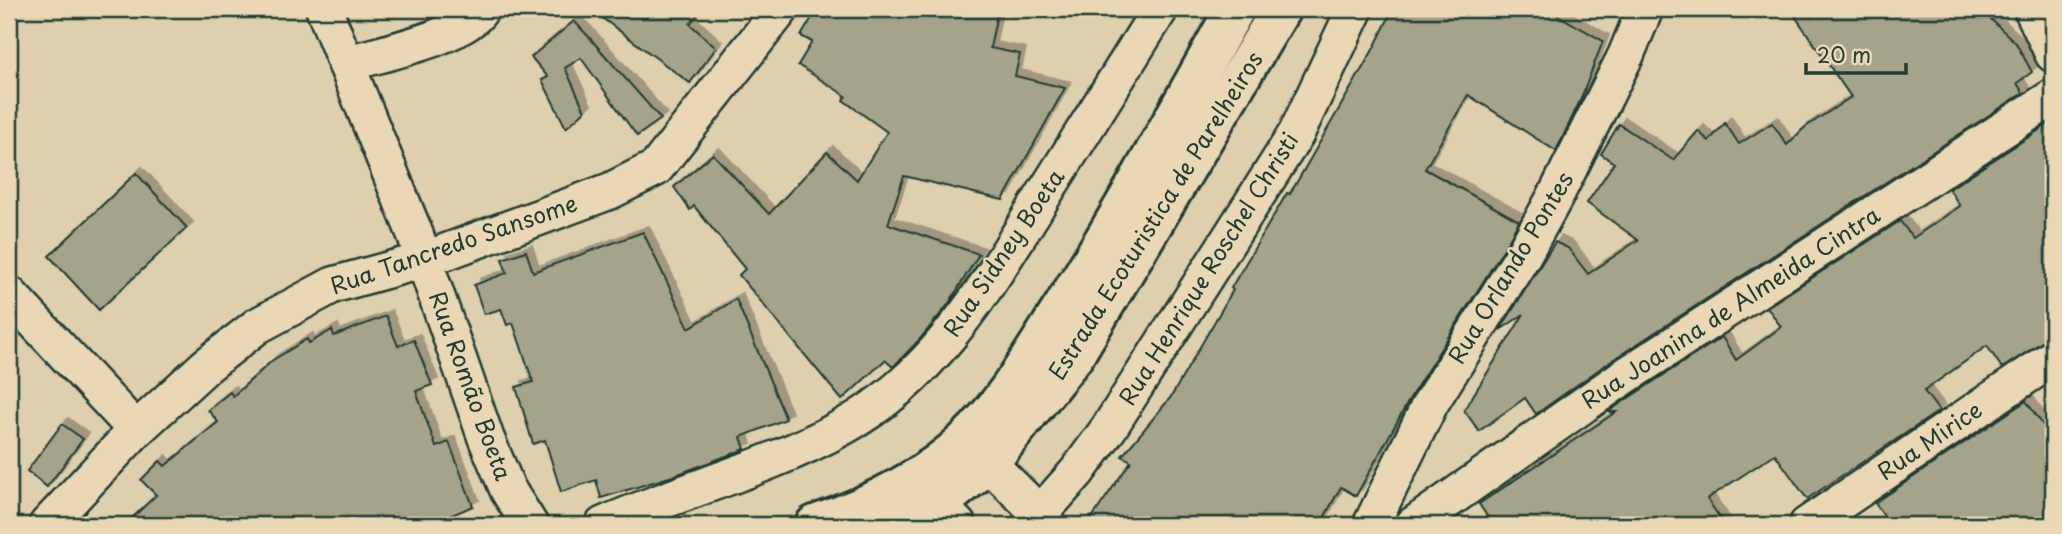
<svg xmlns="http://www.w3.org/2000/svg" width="2062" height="534" font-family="'Playpen Sans',sans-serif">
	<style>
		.building { fill: #a5a48a; stroke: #1f3d34; stroke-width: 2; filter: url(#shadow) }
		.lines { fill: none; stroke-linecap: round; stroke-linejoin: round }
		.minor-casing { stroke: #1f3d34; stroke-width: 40 }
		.primary-casing { stroke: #1f3d34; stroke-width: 44 }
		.minor { stroke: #ead8b5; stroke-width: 35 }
		.primary { stroke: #ead8b5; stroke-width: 38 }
		.labels { text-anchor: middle; stroke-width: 5; stroke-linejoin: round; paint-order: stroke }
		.street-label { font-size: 23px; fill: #1f3d34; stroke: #ead8b5 }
	</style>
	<defs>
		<filter id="shadow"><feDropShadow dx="6" dy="-6" stdDeviation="0" flood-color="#0004"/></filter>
	</defs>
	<rect width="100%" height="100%" fill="#decfad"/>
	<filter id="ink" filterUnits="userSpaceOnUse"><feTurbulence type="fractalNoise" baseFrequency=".0143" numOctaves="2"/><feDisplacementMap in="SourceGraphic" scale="14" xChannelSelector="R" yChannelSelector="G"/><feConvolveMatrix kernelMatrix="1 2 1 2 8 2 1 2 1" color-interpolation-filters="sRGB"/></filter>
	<g filter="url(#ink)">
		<!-- building -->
		<g class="building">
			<polygon points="590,9 702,9 690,24 716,48 690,83"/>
			<polygon points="817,9 998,9 990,48 1020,54 1015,76 1065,88 1003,200 904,176 888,224 979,254 948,305 920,339 893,367 885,360 842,400 739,275 745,269 694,206 690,210 674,187 713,154 769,214 827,152 857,180 887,132 843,100 846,96 798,65 812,42 801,36"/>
			<polygon points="1393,9 1547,9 1603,41 1580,101 1556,151 1468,95 1425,169 1519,221 1505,247 1413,393 1356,496 1341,487 1320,525 1087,525 1131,461 1122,456 1171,397 1233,290 1231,288 1287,193 1290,194 1374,48"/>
			<polygon points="1790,9 1980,9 2016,43 2032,72 2017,83 2023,93 1608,363 1536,414 1525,398 1479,431 1464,410 1524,314 1500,330 1555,242 1568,248 1588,274 1638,240 1587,203 1614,163 1601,154 1619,124 1673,160 1698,131 1709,141 1725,123 1739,144 1772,123 1787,145 1804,128 1851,97"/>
			<polygon points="574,21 588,36 661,119 637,136 581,58 565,68 585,111 566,128 542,80 548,77 531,57"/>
			<polygon points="2053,121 2053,335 2002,368 1987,346 1924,391 1939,411 1807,499 1775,454 1707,499 1725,525 1493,525 1479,504 1616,412 1608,412 1630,397 1722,337 1736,360 1781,327 1767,307 1900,221 1913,238 1960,206 1949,189"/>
			<polygon points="136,173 187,228 99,310 49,256"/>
			<polygon points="643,232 689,328 736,299 786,419 741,437 745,449 673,476 601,498 596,480 561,492 545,440 533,444 516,387 533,382 513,323 507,325 501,309 484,314 474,285 507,273 502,259 526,251 533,272"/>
			<polygon points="386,316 398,346 414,340 432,385 416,391 436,447 449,442 473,506 429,525 125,525 156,495 141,480 160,461 165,466 218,422 208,410 230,392 233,396 273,360 307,339 309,343 332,330 334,336"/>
			<polygon points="2026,401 2053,439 2053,525 1890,525 1875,503"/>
			<polygon points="62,424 83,439 47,487 27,471"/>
		</g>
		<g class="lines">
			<!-- minor casing -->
			<g class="minor-casing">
				<g id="minor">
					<polyline points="324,9 415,234 486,438 508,490 530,525"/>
					<polyline points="2032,9 2053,54"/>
					<path d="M346,64c32,-10 119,-27 135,-55"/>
					<polyline points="9,294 136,430"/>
					<polyline points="969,444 1041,515"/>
					<polyline points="919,484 958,525"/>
					<polyline points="47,525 136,430 206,366 257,326 333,285 424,260 610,191 656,168 781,9"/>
					<path d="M603,525c79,-35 164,-56 240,-98 95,-51 150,-151 205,-239 37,-59 75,-119 112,-179"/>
					<polyline points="1030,525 1077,472 1109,428 1296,134 1355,9"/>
					<polyline points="1371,525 1430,404 1522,257 1555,197 1626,55 1645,9"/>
					<polyline points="1413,525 1619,380 2053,97"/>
					<polyline points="1807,525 2053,358"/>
				</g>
			</g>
			<!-- primary casing -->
			<g class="primary-casing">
				<g id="primary">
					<path d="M815,525c54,-19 110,-46 151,-85 39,-37 68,-88 97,-133 61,-97 116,-198 172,-298"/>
					<polyline points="898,525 938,504 988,464 1074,356 1281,9"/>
				</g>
			</g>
			<!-- minor -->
			<use href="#minor" class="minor"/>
			<!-- primary -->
			<use href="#primary" class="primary"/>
		</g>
	</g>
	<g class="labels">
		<!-- street labels -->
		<g class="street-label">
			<text transform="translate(1156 216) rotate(-58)" y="8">Estrada Ecoturistica de Parelheiros</text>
			<text transform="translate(454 245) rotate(-19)" y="8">Rua Tancredo Sansome</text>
			<text transform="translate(1004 253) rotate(-56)" y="8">Rua Sidney Boeta</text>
			<text transform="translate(1511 268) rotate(-59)" y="8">Rua Orlando Pontes</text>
			<text transform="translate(1209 269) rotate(-58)" y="8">Rua Henrique Roschel Christi</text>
			<text transform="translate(1731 308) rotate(-33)" y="8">Rua Joanina de Almeida Cintra</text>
			<text transform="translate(470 386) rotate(70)" y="8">Rua Romão Boeta</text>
			<text transform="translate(1930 441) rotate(-34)" y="8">Rua Mirice</text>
		</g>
	</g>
	<!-- margin -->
	<rect width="2062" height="534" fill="none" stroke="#ead8b5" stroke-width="35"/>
	<rect x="18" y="18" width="2027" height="499" fill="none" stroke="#1f3d34" stroke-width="2.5" filter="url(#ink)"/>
	<!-- scale -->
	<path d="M1806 63v10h100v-10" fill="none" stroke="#1f3d34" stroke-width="3.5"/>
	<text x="1817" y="63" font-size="21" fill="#1f3d34" stroke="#ead8b5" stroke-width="5" paint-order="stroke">20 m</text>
</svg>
